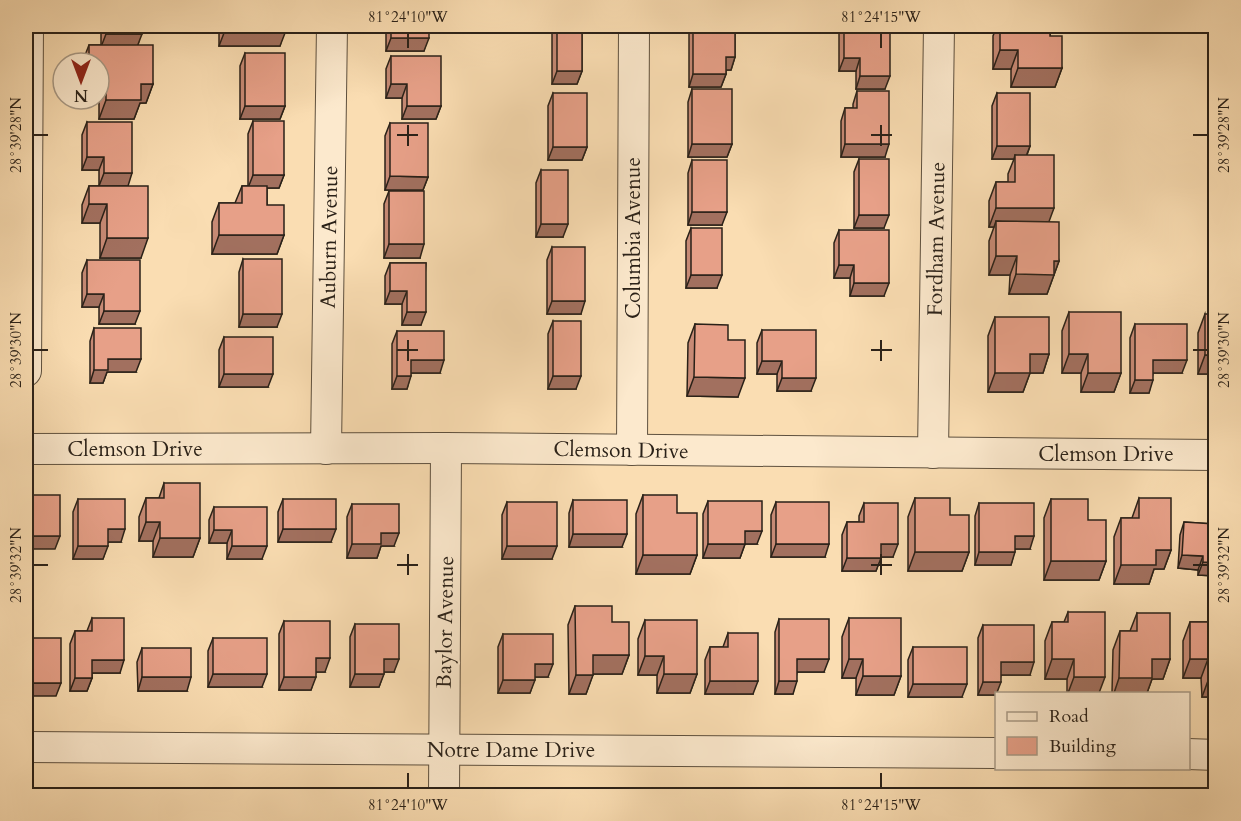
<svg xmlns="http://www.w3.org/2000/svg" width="1241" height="821" font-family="Cardo,serif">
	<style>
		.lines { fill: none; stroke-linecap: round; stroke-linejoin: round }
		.minor-casing { stroke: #5e503e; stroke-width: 32 }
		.minor { stroke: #fce9cd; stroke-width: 30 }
		.wall { fill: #c78a75; stroke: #2a2118; stroke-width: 1.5 }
		.shaded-wall { fill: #a2705f; stroke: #2a2118; stroke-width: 1.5 }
		.building { fill: #e7a088; stroke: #2a2118; stroke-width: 1.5 }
		.ticks { fill: none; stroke: #2a2118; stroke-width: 2 }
		.labels { text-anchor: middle; stroke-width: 4.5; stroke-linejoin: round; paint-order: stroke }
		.street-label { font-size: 21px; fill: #2a2118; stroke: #fce9cd }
		.neatline { fill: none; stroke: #2a2118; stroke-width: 2 }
		.ticks-label { font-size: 15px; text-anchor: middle; fill: #2a2118 }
	</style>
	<rect width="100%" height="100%" fill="#faddb2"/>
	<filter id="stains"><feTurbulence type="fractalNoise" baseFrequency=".00333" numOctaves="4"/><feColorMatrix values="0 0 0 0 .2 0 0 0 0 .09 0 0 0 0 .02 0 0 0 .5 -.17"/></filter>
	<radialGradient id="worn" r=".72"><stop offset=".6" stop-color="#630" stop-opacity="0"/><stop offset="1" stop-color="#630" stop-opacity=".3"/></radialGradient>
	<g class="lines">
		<!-- minor casing -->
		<g class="minor-casing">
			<g id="minor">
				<polyline points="26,371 28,26"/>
				<polyline points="26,449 446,448 1216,455"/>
				<polyline points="326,449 332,26"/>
				<polyline points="632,450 634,26"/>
				<polyline points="933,453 939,26"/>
				<polyline points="26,747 996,753"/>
				<polyline points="1188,754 1216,755"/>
				<polyline points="444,796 446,448"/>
			</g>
		</g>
		<!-- minor -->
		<use href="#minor" class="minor"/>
	</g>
	<!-- wall -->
	<g class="wall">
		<polygon points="84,26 142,26 138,45 153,84 146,103 140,103 134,119 99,119 99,101 82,101 82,99 99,99 99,63 82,63 89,45 101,45 101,29 84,29"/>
		<polygon points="219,26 285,26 280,46 219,46"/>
		<polygon points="386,26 429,26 424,51 386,51"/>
		<polygon points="556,26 582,26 582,71 577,84 552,84 552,34"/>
		<polygon points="692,26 735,26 735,57 731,70 726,70 726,74 721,87 689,87 689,34"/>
		<polygon points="843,26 890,26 885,89 856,89 856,71 839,71 839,34"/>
		<polygon points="997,26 1050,26 1050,36 1062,68 1055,87 1011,87 1011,69 993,69 993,36"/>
		<polygon points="245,53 285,106 280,119 240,119 240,66"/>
		<polygon points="391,56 441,106 436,119 402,119 402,98 386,98 386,69"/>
		<polygon points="692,89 732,144 727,157 688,157 688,102"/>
		<polygon points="857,91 885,157 841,157 841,121 845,108 853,108 853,104"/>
		<polygon points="553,93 587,147 582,160 548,160 548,106"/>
		<polygon points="997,93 1030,146 1027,155 1049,222 1059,261 1047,294 1009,294 1010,275 989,275 989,241 994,227 989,227 989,201 996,182 1008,182 1008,174 1014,159 992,159 992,106"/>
		<polygon points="253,121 284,175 279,188 267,188 267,205 284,235 277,254 212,254 212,222 219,203 235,203 242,186 248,186 248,134"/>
		<polygon points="87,122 128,186 141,258 100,258 100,223 82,223 82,205 89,186 99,186 99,170 82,170 82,135"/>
		<polygon points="390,123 428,177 423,190 385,190 385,136"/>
		<polygon points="859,159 884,228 854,228 854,172"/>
		<polygon points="692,160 722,225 688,225 688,173"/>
		<polygon points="541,170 563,237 536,237 536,183"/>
		<polygon points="389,191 420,258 384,258 384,204"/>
		<polygon points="691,228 717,288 686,288 686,241"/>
		<polygon points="839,230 884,296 850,296 850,278 834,278 834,243"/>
		<polygon points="552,247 581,314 547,314 547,260"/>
		<polygon points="243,259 277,327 239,327 239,272"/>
		<polygon points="87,260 135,324 99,324 99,307 82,307 82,273"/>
		<polygon points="390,263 426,263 421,325 402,325 402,304 385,304 385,276"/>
		<polygon points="1069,312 1121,373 1114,392 1081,392 1081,373 1062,373 1062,331"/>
		<polygon points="1205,314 1215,374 1198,374 1198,333"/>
		<polygon points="995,317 1049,354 1043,373 1030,373 1023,392 988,392 988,336"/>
		<polygon points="553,321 576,389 548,389 548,334"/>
		<polygon points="695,324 728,340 738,397 687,396 688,343"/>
		<polygon points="1135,324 1182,373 1153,373 1149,393 1130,393 1130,338"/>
		<polygon points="94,328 136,372 107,372 103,383 90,383 90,341"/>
		<polygon points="762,330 811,391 777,391 777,374 757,374 757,343"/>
		<polygon points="397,331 440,373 411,373 407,389 392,389 392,344"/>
		<polygon points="224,337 268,387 219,387 219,350"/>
		<polygon points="164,483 200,538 193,557 153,557 153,541 139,541 139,517 146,498 159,498"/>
		<polygon points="643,495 677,513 697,555 690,574 636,574 636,514"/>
		<polygon points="915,498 950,515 969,552 962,571 908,571 908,517"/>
		<polygon points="1139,498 1171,550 1164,569 1154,569 1149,584 1114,584 1114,537 1121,518 1132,518"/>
		<polygon points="78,499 121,542 108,542 103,559 73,559 73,512"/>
		<polygon points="283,499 331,542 278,542 278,512"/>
		<polygon points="1051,499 1088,520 1106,561 1099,580 1044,580 1044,518"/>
		<polygon points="573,500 622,547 569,547 569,513"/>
		<polygon points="708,501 757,544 745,544 740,558 703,558 703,514"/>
		<polygon points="507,502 552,559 502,559 502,515"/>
		<polygon points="776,502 825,557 771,557 771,515"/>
		<polygon points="864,503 893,557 881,557 876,571 842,571 842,535 847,522 859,522 859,516"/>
		<polygon points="979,503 1030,549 1015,549 1011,565 975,565 975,516"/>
		<polygon points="352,504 394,546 381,546 377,558 347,558 347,517"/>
		<polygon points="214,507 262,559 227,559 227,543 209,543 209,520"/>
		<polygon points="1215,513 1215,576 1198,575 1198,570 1178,568 1180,535 1184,522 1213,524"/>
		<polygon points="575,606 612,622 629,655 622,674 593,674 586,694 569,694 568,625"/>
		<polygon points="1068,612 1099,693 1067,693 1067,679 1045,679 1045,641 1052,622 1064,622"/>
		<polygon points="1137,613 1170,659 1163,679 1152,679 1147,693 1112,693 1113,650 1120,631 1130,631"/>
		<polygon points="92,618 120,673 92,673 92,678 87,691 70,691 70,644 75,631 87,631"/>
		<polygon points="849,618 901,676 894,695 856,695 856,678 842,678 842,637"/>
		<polygon points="779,619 824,672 797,672 793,694 775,694 775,632"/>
		<polygon points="645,620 697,674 690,693 657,693 657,675 638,675 638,639"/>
		<polygon points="284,621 325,672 316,672 311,690 279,690 279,634"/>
		<polygon points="1190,622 1215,622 1215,697 1202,697 1201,678 1183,678 1183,641"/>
		<polygon points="355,624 394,672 384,672 379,687 350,687 350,637"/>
		<polygon points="983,625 1030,675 1001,675 996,695 978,695 978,638"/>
		<polygon points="728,633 753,694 705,694 705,660 710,647 723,647"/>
		<polygon points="503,634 548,677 535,677 530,693 498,693 498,647"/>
		<polygon points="213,638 262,687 208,687 208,651"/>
		<polygon points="913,647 962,697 908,697 908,660"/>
		<polygon points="142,648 187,691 138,691 137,662"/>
	</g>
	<!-- shaded-wall -->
	<g class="shaded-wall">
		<polygon points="85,26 103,26 101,29 84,29"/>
		<polygon points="224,33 285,33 280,46 219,46"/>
		<polygon points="106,34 142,34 137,47 101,47"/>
		<polygon points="391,38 429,38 424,51 386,51"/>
		<polygon points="1000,50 1018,50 1011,69 993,69"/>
		<polygon points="726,57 735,57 731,70 721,70"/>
		<polygon points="844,58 860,58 856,71 839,71"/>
		<polygon points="1018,68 1062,68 1055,87 1011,87"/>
		<polygon points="557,71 582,71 577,84 552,84"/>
		<polygon points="693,74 726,74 721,87 689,87"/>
		<polygon points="860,76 890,76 885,89 856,89"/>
		<polygon points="99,82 106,82 99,101 82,101 83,99 99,99"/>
		<polygon points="141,84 153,84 146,103 140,103 134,119 99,119 106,100"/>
		<polygon points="391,84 407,84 402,98 386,98"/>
		<polygon points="245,106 285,106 280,119 240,119"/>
		<polygon points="407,106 441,106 436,119 402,119"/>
		<polygon points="692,144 732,144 727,157 688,157"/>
		<polygon points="845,144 889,144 885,157 841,157"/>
		<polygon points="997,146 1030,146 1025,159 1015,155 1014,159 992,159"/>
		<polygon points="553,147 587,147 582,160 548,160"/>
		<polygon points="87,157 104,157 99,170 82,170"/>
		<polygon points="104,173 132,173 128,186 99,186"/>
		<polygon points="253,175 284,175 279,188 248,188"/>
		<polygon points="390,176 428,177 423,190 385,190"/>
		<polygon points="89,204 107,204 100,223 82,223"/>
		<polygon points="996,208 1054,208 1047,227 996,221 994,227 989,227"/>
		<polygon points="692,212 727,212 722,225 688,225"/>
		<polygon points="859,215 889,215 884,228 854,228"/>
		<polygon points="541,224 568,224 563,237 536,237"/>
		<polygon points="219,235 284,235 277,254 212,254"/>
		<polygon points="107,238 148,238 141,258 100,258"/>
		<polygon points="389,244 424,244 420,258 384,258"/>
		<polygon points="996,256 1017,256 1010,275 989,275"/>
		<polygon points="1054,261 1059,261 1047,294 1009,294 1016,274"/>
		<polygon points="839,265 854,265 850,278 834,278"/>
		<polygon points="691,275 722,275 717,288 686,288"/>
		<polygon points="854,283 889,283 884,296 850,296"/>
		<polygon points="390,291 407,291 402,304 385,304"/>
		<polygon points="87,294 104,294 99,307 82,307"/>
		<polygon points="552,301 585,301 581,314 547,314"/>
		<polygon points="104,311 140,311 135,324 99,324"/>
		<polygon points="407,312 426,312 421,325 402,325"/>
		<polygon points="243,314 282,314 277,327 239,327"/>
		<polygon points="1030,354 1049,354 1043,373 1030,373 1023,392 988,392 995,373"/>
		<polygon points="1069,354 1088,354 1081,373 1062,373"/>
		<polygon points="1205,355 1215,355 1215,374 1198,374"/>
		<polygon points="108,359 141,359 136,372 107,372 103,383 90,383 94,370"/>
		<polygon points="411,360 444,360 440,373 407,373"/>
		<polygon points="1153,360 1187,360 1182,373 1149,373"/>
		<polygon points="762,361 782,361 777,374 757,374"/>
		<polygon points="1088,373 1121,373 1114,392 1081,392"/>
		<polygon points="224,374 273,374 268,387 219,387"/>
		<polygon points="397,376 411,376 407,389 392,389"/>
		<polygon points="553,376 581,376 576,389 548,389"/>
		<polygon points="694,377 745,378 738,397 687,396"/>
		<polygon points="782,378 816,378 811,391 777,391"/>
		<polygon points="1135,380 1153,380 1149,393 1130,393"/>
		<polygon points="146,522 160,522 153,541 139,541"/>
		<polygon points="108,529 125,529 121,542 103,542"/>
		<polygon points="283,529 336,529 331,542 278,542"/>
		<polygon points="214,530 232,530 227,543 209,543"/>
		<polygon points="745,531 762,531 757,544 740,544"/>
		<polygon points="381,533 399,533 394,546 381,546 377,558 347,558 352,544"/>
		<polygon points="573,534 627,534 622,547 569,547"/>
		<polygon points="26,536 60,536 55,549 26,549"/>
		<polygon points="1015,536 1034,536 1030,549 1011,549"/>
		<polygon points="160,538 200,538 193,557 153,557"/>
		<polygon points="708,544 745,544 740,558 703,558"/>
		<polygon points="776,544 829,544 825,557 771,557"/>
		<polygon points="881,544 898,544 893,557 876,557"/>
		<polygon points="78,546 108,546 103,559 73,559"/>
		<polygon points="232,546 267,546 262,559 227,559"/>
		<polygon points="507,546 557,546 552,559 502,559"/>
		<polygon points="1156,550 1171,550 1164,569 1154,569 1149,584 1114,584 1121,565"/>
		<polygon points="915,552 969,552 962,571 908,571"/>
		<polygon points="979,552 1015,552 1011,565 975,565"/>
		<polygon points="643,555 697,555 690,574 636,574"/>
		<polygon points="1182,555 1203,556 1198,570 1178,568"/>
		<polygon points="847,558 881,558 876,571 842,571"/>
		<polygon points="1051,561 1106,561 1099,580 1044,580"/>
		<polygon points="1203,562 1215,563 1215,576 1198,575"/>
		<polygon points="593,655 629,655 622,674 586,674"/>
		<polygon points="645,656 664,656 657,675 638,675"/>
		<polygon points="316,658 330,658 325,672 311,672"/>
		<polygon points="384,659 399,659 394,672 379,672"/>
		<polygon points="797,659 829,659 824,672 793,672"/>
		<polygon points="849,659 863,659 856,678 842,678"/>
		<polygon points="1052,659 1074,659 1067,679 1045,679"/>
		<polygon points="1152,659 1170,659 1163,679 1152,679 1147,693 1114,693 1119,678"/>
		<polygon points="1190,659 1208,659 1201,678 1183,678"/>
		<polygon points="92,660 124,660 120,673 87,673"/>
		<polygon points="1001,662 1034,662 1030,675 997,675"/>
		<polygon points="535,664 553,664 548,677 530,677"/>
		<polygon points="213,674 267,674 262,687 208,687"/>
		<polygon points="355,674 384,674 379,687 350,687"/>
		<polygon points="664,674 697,674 690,693 657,693"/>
		<polygon points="576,675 593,675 586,694 569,694"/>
		<polygon points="863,676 901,676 894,695 856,695"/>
		<polygon points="142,677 191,677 187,691 138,691"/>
		<polygon points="284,677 316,677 311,690 279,690"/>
		<polygon points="1074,677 1105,677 1099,693 1068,693"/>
		<polygon points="75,678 92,678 87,691 70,691"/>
		<polygon points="1209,678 1215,678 1215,697 1202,697"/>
		<polygon points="503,680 535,680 530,693 498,693"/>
		<polygon points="710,681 758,681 753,694 705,694"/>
		<polygon points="779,681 797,681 793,694 775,694"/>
		<polygon points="983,682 1001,682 996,695 978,695"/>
		<polygon points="26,683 61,683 56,696 26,696"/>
		<polygon points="913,684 967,684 962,697 908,697"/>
	</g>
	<!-- building -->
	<g class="building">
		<rect x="106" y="26" width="36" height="8"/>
		<rect x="224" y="26" width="61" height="7"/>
		<rect x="391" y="26" width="38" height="12"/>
		<rect x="557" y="26" width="25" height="45"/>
		<polygon points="693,26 735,26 735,57 726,57 726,74 693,74"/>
		<polygon points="844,26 890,26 890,76 860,76 860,58 844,58"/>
		<polygon points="1000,26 1050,26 1050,36 1062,36 1062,68 1018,68 1018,50 1000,50"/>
		<polygon points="89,45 153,45 153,84 141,84 141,100 106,100 106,82 99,82 99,63 89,63"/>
		<rect x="245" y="53" width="40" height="53"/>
		<polygon points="391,56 441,56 441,106 407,106 407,84 391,84"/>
		<rect x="692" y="89" width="40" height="55"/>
		<polygon points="857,91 889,91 889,144 845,144 845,108 857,108"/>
		<rect x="553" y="93" width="34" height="54"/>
		<rect x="997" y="93" width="33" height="53"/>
		<rect x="253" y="121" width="31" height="54"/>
		<polygon points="87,122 132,122 132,173 104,173 104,157 87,157"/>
		<polygon points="390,123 428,123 428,177 390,176"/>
		<polygon points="1015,155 1054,155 1054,208 996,208 996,182 1015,182"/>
		<rect x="859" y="159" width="30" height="56"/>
		<rect x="692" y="160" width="35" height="52"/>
		<rect x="541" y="170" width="27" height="54"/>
		<polygon points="89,186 148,186 148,238 107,238 107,204 89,204"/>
		<polygon points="242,186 267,186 267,205 284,205 284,235 219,235 219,203 242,203"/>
		<rect x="389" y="191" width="35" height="53"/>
		<polygon points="996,221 1059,222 1059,261 1054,261 1054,275 1016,274 1017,256 996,256"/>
		<rect x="691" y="228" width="31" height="47"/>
		<polygon points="839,230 889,230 889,283 854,283 854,265 839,265"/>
		<rect x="552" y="247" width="33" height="54"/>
		<rect x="243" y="259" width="39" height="55"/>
		<polygon points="87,260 140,260 140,311 104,311 104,294 87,294"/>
		<polygon points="390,263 426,263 426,312 407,312 407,291 390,291"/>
		<polygon points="1069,312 1121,312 1121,373 1088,373 1088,354 1069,354"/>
		<rect x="1205" y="314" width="10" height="41"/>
		<polygon points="995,317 1049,317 1049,354 1030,354 1030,373 995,373"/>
		<rect x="553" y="321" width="28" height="55"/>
		<polygon points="695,324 728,325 728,340 745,340 745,378 694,377"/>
		<polygon points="1135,324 1187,324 1187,360 1153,360 1153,380 1135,380"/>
		<polygon points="94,328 141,328 141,359 108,359 108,370 94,370"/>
		<polygon points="762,330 816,330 816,378 782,378 782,361 762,361"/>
		<polygon points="397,331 444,331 444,360 411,360 411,376 397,376"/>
		<rect x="224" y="337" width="49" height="37"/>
		<polygon points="164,483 200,483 200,538 160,538 160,522 146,522 146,498 164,498"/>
		<rect x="26" y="495" width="34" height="41"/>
		<polygon points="643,495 677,495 677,513 697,513 697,555 643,555"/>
		<polygon points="915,498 950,498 950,515 969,515 969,552 915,552"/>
		<polygon points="1139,498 1171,498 1171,550 1156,550 1156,565 1121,565 1121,518 1139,518"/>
		<polygon points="78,499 125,499 125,529 108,529 108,546 78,546"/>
		<rect x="283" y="499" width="53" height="30"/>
		<polygon points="1051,499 1088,499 1088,520 1106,520 1106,561 1051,561"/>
		<rect x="573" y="500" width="54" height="34"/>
		<polygon points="708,501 762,501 762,531 745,531 745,544 708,544"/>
		<rect x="507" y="502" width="50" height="44"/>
		<rect x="776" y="502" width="53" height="42"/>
		<polygon points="864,503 898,503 898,544 881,544 881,558 847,558 847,522 864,522"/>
		<polygon points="979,503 1034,503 1034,536 1015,536 1015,552 979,552"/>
		<polygon points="352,504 399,504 399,533 381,533 381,544 352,544"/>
		<polygon points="214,507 267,507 267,546 232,546 232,530 214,530"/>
		<polygon points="1184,522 1215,524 1215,563 1203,562 1203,556 1182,555"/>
		<polygon points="575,606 612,606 612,622 629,622 629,655 593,655 593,675 576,675"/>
		<polygon points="1068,612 1105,612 1105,677 1074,677 1074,659 1052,659 1052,622 1068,622"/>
		<polygon points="1137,613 1170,613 1170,659 1152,659 1152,678 1119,678 1120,631 1137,631"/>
		<polygon points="92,618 124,618 124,660 92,660 92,678 75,678 75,631 92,631"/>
		<polygon points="849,618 901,618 901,676 863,676 863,659 849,659"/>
		<polygon points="779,619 829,619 829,659 797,659 797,681 779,681"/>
		<polygon points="645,620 697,620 697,674 664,674 664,656 645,656"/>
		<polygon points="284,621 330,621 330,658 316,658 316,677 284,677"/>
		<polygon points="1190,622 1215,622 1215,678 1209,678 1208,659 1190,659"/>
		<polygon points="355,624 399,624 399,659 384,659 384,674 355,674"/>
		<polygon points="983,625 1034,625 1034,662 1001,662 1001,682 983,682"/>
		<polygon points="728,633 758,633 758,681 710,681 710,647 728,647"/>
		<polygon points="503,634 553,634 553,664 535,664 535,680 503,680"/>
		<rect x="26" y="638" width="35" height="45"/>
		<rect x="213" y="638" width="54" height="36"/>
		<rect x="913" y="647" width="54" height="37"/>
		<rect x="142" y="648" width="49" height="29"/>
		<rect x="503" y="790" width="27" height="5"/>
		<rect x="77" y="792" width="14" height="3"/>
		<polygon points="209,792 260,793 260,795 208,795"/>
		<rect x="357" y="792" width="40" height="3"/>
		<rect x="848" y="793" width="53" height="2"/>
		<rect x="145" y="794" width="55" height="1"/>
		<rect x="913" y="794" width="33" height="1"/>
	</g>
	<!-- ticks -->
	<path class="ticks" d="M408,33v15M881,33v15M408,125v21M881,125v21M33,135h15M397,135h21M871,135h21M1193,135h15M408,340v21M881,340v21M33,350h15M397,350h21M871,350h21M1193,350h15M408,554v21M881,554v21M33,565h15M397,565h21M871,565h21M1193,565h15M408,773v15M881,773v15"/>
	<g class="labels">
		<!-- street labels -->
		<g class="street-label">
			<text transform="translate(329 237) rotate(-89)" y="7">Auburn Avenue</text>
			<text transform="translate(633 238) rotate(-90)" y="7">Columbia Avenue</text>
			<text transform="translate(936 239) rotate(-89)" y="7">Fordham Avenue</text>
			<text x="135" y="456">Clemson Drive</text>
			<text transform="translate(621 450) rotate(1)" y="7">Clemson Drive</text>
			<text x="1106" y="461">Clemson Drive</text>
			<text transform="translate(445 622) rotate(-89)" y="7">Baylor Avenue</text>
			<text x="511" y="757">Notre Dame Drive</text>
		</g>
	</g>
	<!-- margin -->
	<rect width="1241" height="821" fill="none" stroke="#faddb2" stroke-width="66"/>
	<!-- legend -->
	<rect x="995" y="692" width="195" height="78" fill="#fce9cd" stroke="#a89985" stroke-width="1.5"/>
	<rect x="1007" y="712" width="30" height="9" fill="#fce9cd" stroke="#a89985" stroke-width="1.5"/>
	<text x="1049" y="722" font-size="18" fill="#2a2118">Road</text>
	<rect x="1007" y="737" width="30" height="18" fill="#e7a088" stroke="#a89985" stroke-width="1.5"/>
	<text x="1049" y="752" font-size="18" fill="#2a2118">Building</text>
	<!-- north arrow -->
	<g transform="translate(81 81) rotate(180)"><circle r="28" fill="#fce9cd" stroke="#a89985" stroke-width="1.5"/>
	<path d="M0-4.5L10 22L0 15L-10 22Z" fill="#8f2418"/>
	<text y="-9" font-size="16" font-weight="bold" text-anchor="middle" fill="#2a2118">N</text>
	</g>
	<rect x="33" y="33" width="1175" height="755" class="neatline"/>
	<g class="ticks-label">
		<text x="408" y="22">81°24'10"W</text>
		<text x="881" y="22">81°24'15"W</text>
		<text transform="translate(1224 135) rotate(-90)" y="5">28°39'28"N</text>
		<text transform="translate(16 135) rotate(-90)" y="5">28°39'28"N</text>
		<text transform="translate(1224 350) rotate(-90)" y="5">28°39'30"N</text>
		<text transform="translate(16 350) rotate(-90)" y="5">28°39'30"N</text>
		<text transform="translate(1224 565) rotate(-90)" y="5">28°39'32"N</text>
		<text transform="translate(16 565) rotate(-90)" y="5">28°39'32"N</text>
		<text x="408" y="810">81°24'10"W</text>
		<text x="881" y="810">81°24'15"W</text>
	</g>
	<rect width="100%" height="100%" filter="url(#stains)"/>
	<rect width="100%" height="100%" fill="url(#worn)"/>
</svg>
